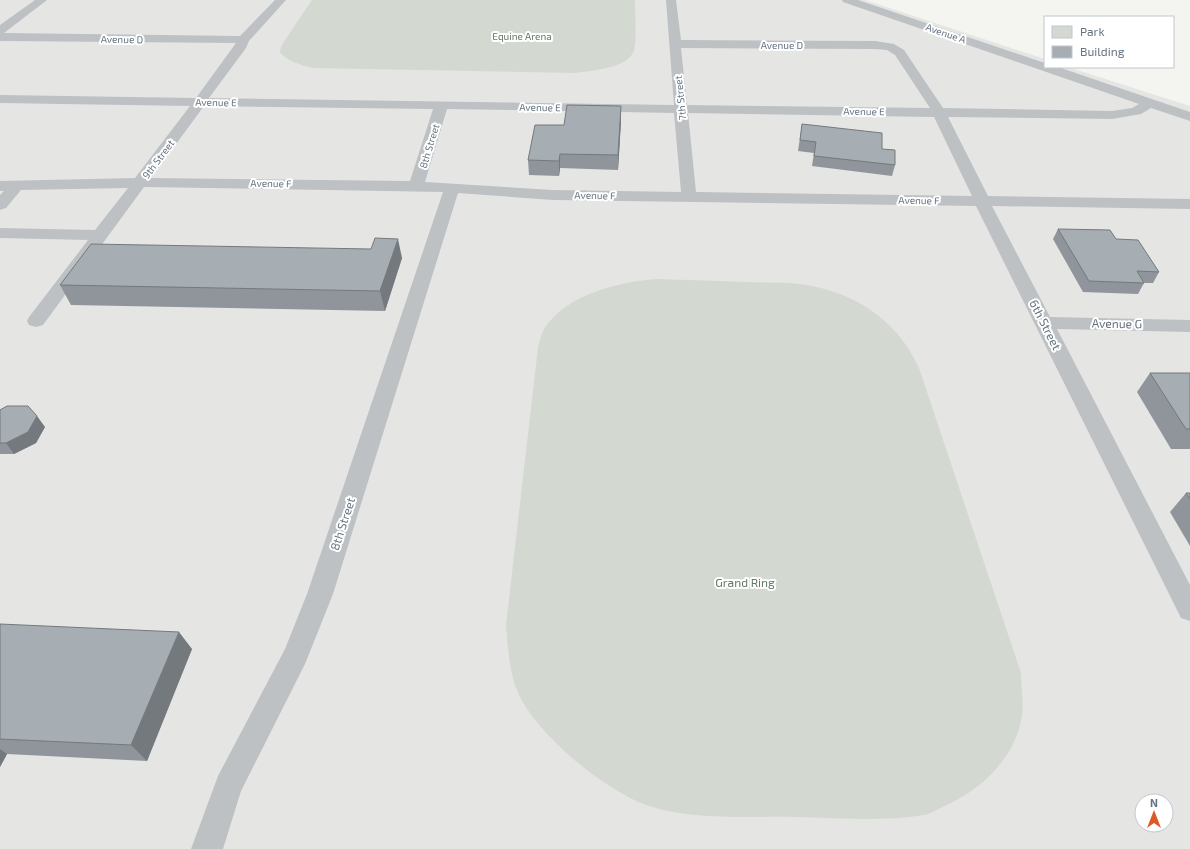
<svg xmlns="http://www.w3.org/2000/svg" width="1190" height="849" font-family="'Exo 2',sans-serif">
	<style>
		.built { fill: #e5e6e4; fill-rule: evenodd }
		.green { fill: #d3d9d0 }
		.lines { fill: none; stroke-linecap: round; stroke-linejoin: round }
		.service { fill: #bdc1c4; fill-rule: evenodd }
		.wall { fill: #8f959a }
		.shaded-wall { fill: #74797d }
		.building { fill: #a6adb3; stroke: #74797d }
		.labels { text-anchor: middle; stroke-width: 4; stroke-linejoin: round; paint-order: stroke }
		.far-street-label { font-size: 10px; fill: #647381; stroke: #fff }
		.far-park-label { font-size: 10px; fill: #667863; stroke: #fff }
		.street-label { font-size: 12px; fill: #647381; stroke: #fff }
		.park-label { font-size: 12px; fill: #667863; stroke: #fff }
	</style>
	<rect width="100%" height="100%" fill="#f4f4f0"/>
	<!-- built -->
	<path class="built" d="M0,0h865l180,59v8h23l122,39v743h-1190zM1142,801h24v24h-24z"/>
	<!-- green -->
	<g class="green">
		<path d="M312,0h323c0,15 2,36 -1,50 -4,18 -44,21 -59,23l-262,-5c-13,-3 -23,-6 -33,-15l1,-7z"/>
		<path d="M659,279c30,1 59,2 89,3 17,1 35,0 52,2 53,7 97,35 119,84l102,305c0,14 3,30 1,43 -7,42 -39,72 -75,89 -8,3 -16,9 -23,10 -43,7 -86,3 -129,2 -46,-1 -104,4 -149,-12 -42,-15 -108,-70 -127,-110 -10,-22 -11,-47 -13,-70l32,-278c2,-6 3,-13 6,-18 22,-35 77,-48 115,-50z"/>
	</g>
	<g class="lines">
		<!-- service -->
		<path class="service" d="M35,0h12l-43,33 236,3 35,-36h11l-37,41 -3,7 -37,50 465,7 -8,-105h10l5,40 194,1 19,3 10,6 39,58 169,3 20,-3 7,-4 -296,-102 -1,-2h16l187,63v4h13l132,45v9l-39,-13 -10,6 -29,5 -164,-2 40,79 202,3v10l-198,-3 58,111 140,3v12l-133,-3 133,256v36l-9,-3 -205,-412 -423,-6 -95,-7 -125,401 -28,70 -64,127 -18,58h-32l27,-73 67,-127 22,-55 136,-402 -299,-5 -101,138 -7,2 -7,-2 -2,-4 2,-4 59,-77 -88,-2v-10l95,2 33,-42 -107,2 -15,18 -6,2v-15l4,-4h-4v-10l135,-3 55,-72 -190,-3v-8l196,3 40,-55 -236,-2v-16zM681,48l194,1 12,1 8,5 35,53 -243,-3zM204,106l229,3 -23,72 -259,-3zM447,109l227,4 7,79 -128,-2 -128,-8zM688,113l246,4 38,79 -276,-4z"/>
	</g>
	<!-- wall -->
	<g class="wall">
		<polygon points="621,121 618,170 560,168 559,176 529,175 528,160 564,125"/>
		<polygon points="802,124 882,149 895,165 892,176 812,166 814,153 798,151"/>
		<polygon points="1058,229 1159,272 1153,283 1144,283 1138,294 1083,292 1053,239"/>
		<polygon points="402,258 385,311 71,305 60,285"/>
		<polygon points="1150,373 1190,373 1190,449 1171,449 1137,392"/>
		<polygon points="0,410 45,427 36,443 14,454 0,454"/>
		<polygon points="1186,493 1190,493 1190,546 1170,512"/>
		<polygon points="0,624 192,649 147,761 7,754 0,767"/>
	</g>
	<!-- shaded-wall -->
	<g class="shaded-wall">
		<polygon points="621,106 621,121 618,170 618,155"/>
		<polygon points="560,154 560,168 559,176 559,161"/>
		<polygon points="398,239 402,258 385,311 380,291"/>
		<polygon points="37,416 45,427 36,443 14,454 6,443"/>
		<polygon points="179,632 192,649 147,761 131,745"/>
		<polygon points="0,749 7,754 0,767"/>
	</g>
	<!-- building -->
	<g class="building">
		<polygon points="567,105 621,106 618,155 560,154 559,161 528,160 535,125 564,125"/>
		<polygon points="802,124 882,133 882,149 895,150 895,165 814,156 816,142 800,140"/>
		<polygon points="1058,229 1110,230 1116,239 1138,240 1159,272 1137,271 1144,283 1089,281"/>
		<polygon points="375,238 398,239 380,291 60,285 91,244 371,249"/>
		<polygon points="1150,373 1190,373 1190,429 1186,429"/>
		<polygon points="7,406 28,406 37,416 28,432 6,443 0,443 0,410"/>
		<polygon points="1186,493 1190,493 1190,499"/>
		<polygon points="0,624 179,632 131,745 0,739"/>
	</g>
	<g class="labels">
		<!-- far-street labels -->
		<g class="far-street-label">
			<text transform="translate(946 33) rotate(19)" y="4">Avenue A</text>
			<text transform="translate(122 39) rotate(1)" y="4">Avenue D</text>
			<text x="782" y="49">Avenue D</text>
			<text transform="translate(680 98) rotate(-96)" y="4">7th Street</text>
			<text transform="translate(216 102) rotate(1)" y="4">Avenue E</text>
			<text transform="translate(540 107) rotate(1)" y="4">Avenue E</text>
			<text transform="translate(864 111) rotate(1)" y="4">Avenue E</text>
			<text transform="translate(429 146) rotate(-73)" y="4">8th Street</text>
			<text transform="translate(158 159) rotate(-53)" y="4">9th Street</text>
			<text transform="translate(271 183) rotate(1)" y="4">Avenue F</text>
			<text transform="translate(595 195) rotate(1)" y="4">Avenue F</text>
			<text transform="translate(919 200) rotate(1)" y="4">Avenue F</text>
		</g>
		<!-- far-park labels -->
		<g class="far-park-label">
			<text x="522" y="40">Equine Arena</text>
		</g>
		<!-- street labels -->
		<g class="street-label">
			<text transform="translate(1117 324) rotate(1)" y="4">Avenue G</text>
			<text transform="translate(1045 325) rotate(63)" y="4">6th Street</text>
			<text transform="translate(343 524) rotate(-72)" y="4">8th Street</text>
		</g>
		<!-- park labels -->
		<g class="park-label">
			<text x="745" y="587">Grand Ring</text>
		</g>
	</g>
	<!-- legend -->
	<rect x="1044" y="16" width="130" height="52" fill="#ffffff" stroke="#c1c7cd"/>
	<rect x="1052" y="26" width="20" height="12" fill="#d3d9d0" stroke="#c1c7cd"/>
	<text x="1080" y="36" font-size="12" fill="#647381">Park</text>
	<rect x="1052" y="46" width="20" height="12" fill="#a6adb3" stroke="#c1c7cd"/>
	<text x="1080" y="56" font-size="12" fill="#647381">Building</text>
	<!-- north arrow -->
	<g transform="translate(1154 813)"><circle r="19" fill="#ffffff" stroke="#c1c7cd"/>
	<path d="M0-3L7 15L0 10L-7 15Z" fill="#dd5927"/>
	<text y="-6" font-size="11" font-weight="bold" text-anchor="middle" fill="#647381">N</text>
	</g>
</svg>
